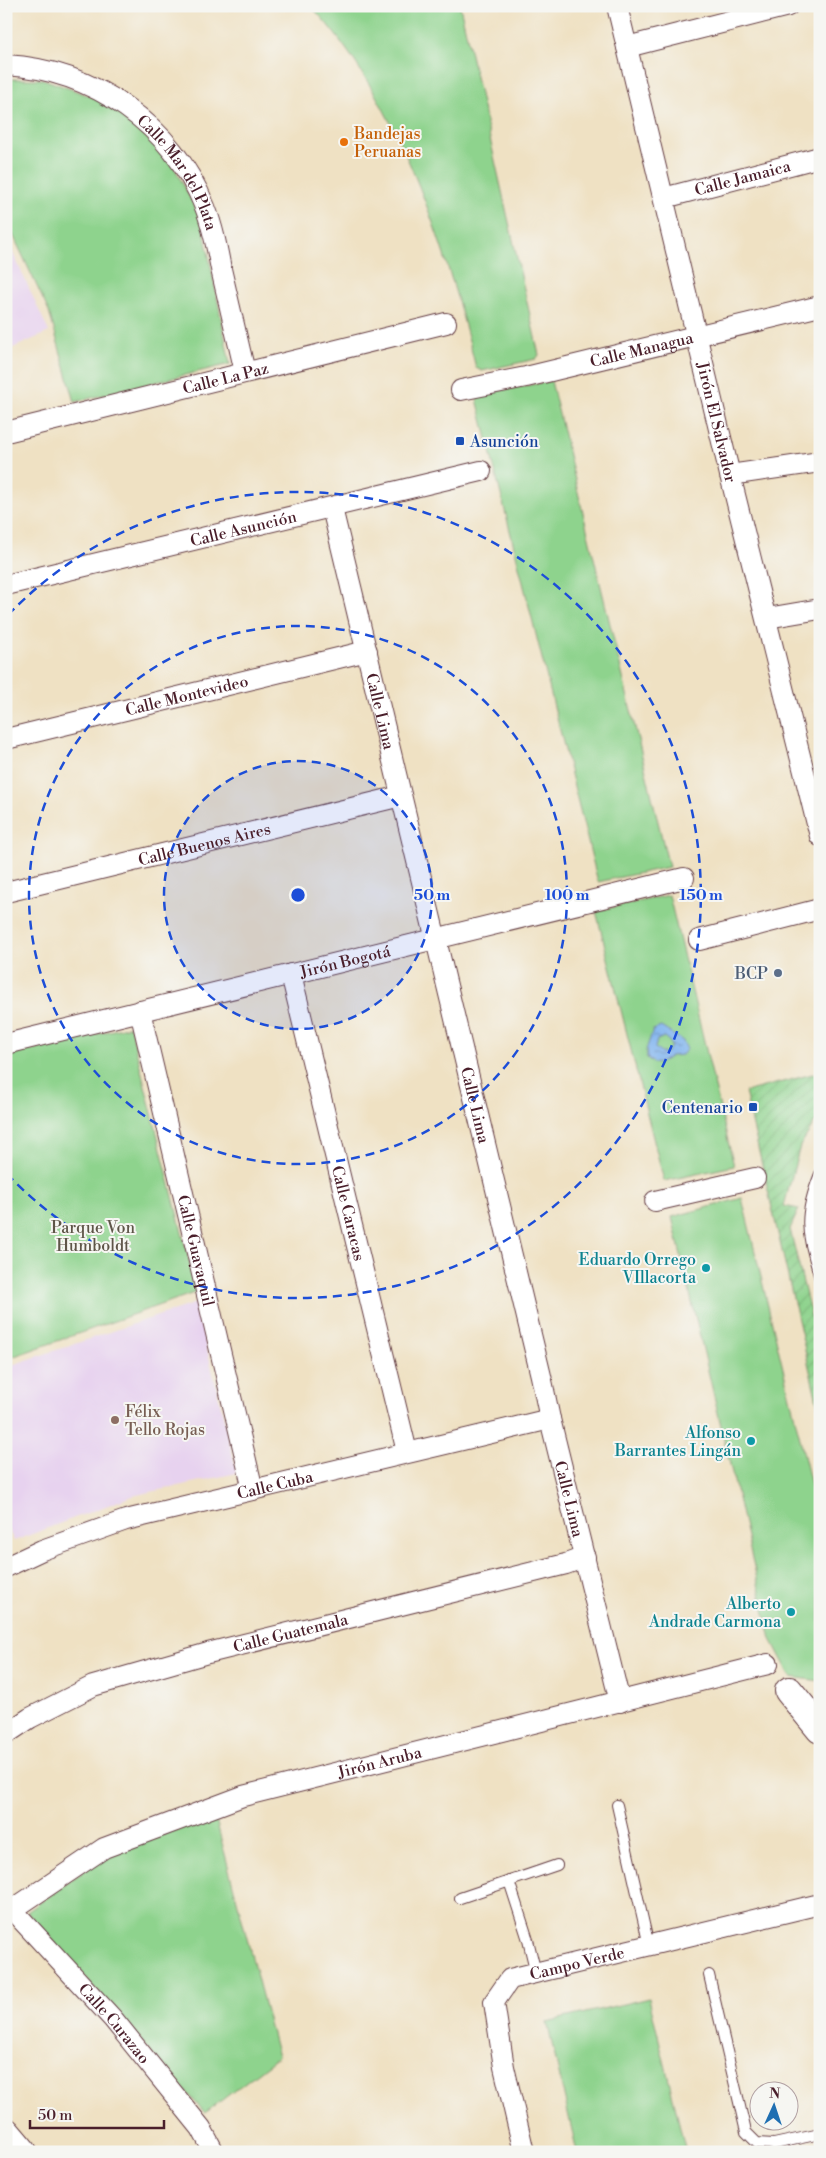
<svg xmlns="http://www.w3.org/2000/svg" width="826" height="2158" font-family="'Libre Bodoni',serif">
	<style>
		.built { fill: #e7d2ef }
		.green { fill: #8ed38d; stroke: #6c795c }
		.garden { fill: url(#garden-furrows); stroke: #6c795c }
		.water { fill: url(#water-ripples); stroke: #666a8d; fill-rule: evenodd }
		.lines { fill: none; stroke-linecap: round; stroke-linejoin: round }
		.service-casing { stroke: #633c42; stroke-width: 12 }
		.minor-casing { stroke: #633c42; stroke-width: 22 }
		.secondary-casing { stroke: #633c42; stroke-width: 30 }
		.primary-casing { stroke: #633c42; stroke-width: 30 }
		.service { stroke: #fff; stroke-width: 10 }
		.minor { stroke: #fff; stroke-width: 20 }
		.secondary { stroke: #fff; stroke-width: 28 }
		.primary { stroke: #fff; stroke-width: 28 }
		.ring { fill: none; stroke: #1d4ed8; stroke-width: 2.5; stroke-dasharray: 9 6 }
		.food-dot { fill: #e8710a; stroke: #f6f6f2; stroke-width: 2 }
		.transit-dot { fill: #1a4fb4; stroke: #f6f6f2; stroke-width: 2 }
		.service-dot { fill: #5c6f8a; stroke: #f6f6f2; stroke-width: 2 }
		.culture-dot { fill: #0f9aa8; stroke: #f6f6f2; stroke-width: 2 }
		.education-dot { fill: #8d6e63; stroke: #f6f6f2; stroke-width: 2 }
		.labels { text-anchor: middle; stroke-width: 4; stroke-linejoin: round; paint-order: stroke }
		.food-label { font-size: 16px; fill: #c56008; stroke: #f6f6f2; text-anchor: start }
		.street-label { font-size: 16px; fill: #4a1f2b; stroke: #f6f6f2 }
		.transit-label { font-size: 16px; fill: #164399; stroke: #f6f6f2; text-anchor: start }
		.service-label { font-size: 16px; fill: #4e5e75; stroke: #f6f6f2; text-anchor: end }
		.park-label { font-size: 16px; fill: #5e5548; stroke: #f6f6f2 }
		.culture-label { font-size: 16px; fill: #0d838f; stroke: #f6f6f2; text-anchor: end }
		.education-label { font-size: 16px; fill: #785e54; stroke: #f6f6f2; text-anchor: start }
		.centre { fill: #1d4ed8; stroke: #f6f6f2; stroke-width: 2.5 }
		.ring-label { font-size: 15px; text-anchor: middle; font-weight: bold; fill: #1d4ed8; stroke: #f6f6f2; stroke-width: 4; stroke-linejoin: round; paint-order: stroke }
	</style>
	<defs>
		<pattern id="garden-furrows" width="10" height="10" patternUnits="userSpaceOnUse" patternTransform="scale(1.25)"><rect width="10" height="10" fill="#8ed38d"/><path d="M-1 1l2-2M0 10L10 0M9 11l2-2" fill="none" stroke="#7cb57a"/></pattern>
		<pattern id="water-ripples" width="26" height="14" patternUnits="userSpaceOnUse" patternTransform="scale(1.25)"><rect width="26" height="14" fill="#82b5ef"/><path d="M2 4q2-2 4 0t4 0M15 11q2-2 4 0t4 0" fill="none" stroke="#6c93c2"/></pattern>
	</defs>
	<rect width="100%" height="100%" fill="#f6f6f2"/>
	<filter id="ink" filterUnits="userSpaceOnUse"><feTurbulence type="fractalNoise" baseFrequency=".02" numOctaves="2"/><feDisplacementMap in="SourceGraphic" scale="10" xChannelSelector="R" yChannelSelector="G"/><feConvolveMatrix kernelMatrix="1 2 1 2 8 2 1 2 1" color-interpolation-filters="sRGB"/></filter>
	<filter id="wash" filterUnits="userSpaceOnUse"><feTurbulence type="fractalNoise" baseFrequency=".0096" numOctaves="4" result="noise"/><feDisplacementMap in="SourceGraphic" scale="20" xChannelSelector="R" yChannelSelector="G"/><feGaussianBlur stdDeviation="1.12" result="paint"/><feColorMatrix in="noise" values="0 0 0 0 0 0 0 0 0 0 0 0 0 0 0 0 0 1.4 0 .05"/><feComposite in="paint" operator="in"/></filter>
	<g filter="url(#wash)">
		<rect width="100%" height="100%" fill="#efe1c3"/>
		<!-- built -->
		<g class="built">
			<polygon points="6,238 49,332 6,351"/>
			<polygon points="196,1303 237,1473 132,1496 14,1541 6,1525 6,1367"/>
		</g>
		<!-- green -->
		<g class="green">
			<path d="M311,6h149l79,349 -3,4 -54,12 -6,-3c-30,-121 -78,-270 -165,-362z"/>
			<polygon points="6,79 43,79 98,99 132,120 170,159 202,221 230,364 75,402 49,312 6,220"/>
			<polygon points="551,381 669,867 598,882 476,395"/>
			<polygon points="669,895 734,1166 664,1181 596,911"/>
			<polygon points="130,1026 197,1292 6,1359 6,1056"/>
			<polygon points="742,1198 820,1522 820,1681 791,1677 771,1639 672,1217"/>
			<polygon points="215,1816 278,2057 205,2113 27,1912 107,1854"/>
			<polygon points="649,1998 686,2152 577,2152 547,2022"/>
		</g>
		<!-- garden -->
		<polygon class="garden" points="820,1072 820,1114 800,1146 784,1206 799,1209 790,1229 820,1353 820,1414 745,1092"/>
		<!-- water -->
		<path class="water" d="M661,1027l22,14 4,8 -5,6 -11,1 -9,6 -8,1 -7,-5 -1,-8 7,-20zM664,1037l6,5 1,5 -5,6h-5l-6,-5 2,-8z"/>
	</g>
	<g filter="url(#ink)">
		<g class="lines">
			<!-- service casing -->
			<g class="service-casing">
				<g id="service">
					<path d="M820,1174c-19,47 -12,60 0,105"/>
					<polyline points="617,1805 649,1946"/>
					<polyline points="509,1881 528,1940 536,1973"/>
					<polyline points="460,1898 557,1865"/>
					<polyline points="709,1975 746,2132 757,2143 774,2144 820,2134"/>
				</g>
			</g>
			<!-- minor casing -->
			<g class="minor-casing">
				<g id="minor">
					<path id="s1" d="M617,6l113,469 90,361"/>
					<polyline points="627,47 788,6"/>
					<path id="s2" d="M6,65c88,5 166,60 199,142 8,20 12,41 16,62 8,35 16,69 24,103"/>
					<path id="s3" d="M664,198l156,-41"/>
					<path id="s4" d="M461,390l65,-13 294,-71"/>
					<path id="s5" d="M6,432l440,-109"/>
					<polyline points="730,475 820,462"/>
					<path id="s6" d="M332,508l209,868 9,43 70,283"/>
					<path id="s7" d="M6,585l475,-114"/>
					<polyline points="767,618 820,609"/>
					<path id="s8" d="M6,739l361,-88"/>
					<path id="s9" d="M6,892l395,-96"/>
					<polyline points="699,940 820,909"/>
					<path id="s10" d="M291,974l116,478"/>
					<path id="s11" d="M140,1011l113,479"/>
					<path id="s12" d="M6,1044l678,-166"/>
					<polyline points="655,1201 755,1178"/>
					<path id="s13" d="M6,1567l36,-17 84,-30 424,-101"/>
					<path id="s14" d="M6,1734l24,-16 63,-32 115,-33 358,-89 19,-7"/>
					<path id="s15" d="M6,1903l107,116 88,109 13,24"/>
					<path id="s16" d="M12,1910l92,-62 139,-52 525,-132"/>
					<path id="s17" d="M524,2152l-20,-85 -10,-65 16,-23 310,-75"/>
				</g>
			</g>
			<!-- secondary casing -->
			<g class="secondary-casing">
				<polyline id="secondary" points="6,2132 23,2152"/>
			</g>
			<!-- primary casing -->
			<g class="primary-casing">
				<polyline id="primary" points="789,1691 820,1729"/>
			</g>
			<!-- service -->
			<use href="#service" class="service"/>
			<!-- minor -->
			<use href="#minor" class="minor"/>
			<!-- secondary -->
			<use href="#secondary" class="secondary"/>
			<!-- primary -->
			<use href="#primary" class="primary"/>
		</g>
	</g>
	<!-- distance rings -->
	<circle cx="298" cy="895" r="134" fill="#1d4ed8" fill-opacity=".12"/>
	<g class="ring">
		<circle cx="298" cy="895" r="134"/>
		<circle cx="298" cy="895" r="269"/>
		<path d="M8 615A403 403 0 1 1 8 1175"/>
	</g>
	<!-- markers -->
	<circle class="food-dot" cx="344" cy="142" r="5"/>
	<g class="transit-dot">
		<rect x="455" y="436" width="10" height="10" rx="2.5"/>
		<rect x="748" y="1102" width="10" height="10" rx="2.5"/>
	</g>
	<circle class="service-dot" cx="778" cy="973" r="5"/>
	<g class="culture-dot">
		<circle cx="706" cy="1268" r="5"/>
		<circle cx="751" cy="1441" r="5"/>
		<circle cx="791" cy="1612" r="5"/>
	</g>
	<circle class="education-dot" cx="115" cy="1420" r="5"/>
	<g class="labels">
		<!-- food labels -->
		<g class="food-label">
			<text x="354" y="139">Bandejas<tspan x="354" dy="18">Peruanas</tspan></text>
		</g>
		<!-- street labels -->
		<g class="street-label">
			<text dy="6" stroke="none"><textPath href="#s2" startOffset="214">Calle Mar del Plata</textPath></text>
			<text dy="6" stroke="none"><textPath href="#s3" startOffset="81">Calle Jamaica</textPath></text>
			<text dy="6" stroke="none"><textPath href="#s4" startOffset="185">Calle Managua</textPath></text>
			<text dy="6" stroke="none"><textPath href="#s5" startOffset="226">Calle La Paz</textPath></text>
			<text dy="6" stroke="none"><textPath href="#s1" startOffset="428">Jirón El Salvador</textPath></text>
			<text dy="6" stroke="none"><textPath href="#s7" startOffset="244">Calle Asunción</textPath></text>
			<text dy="6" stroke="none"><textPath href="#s8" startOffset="186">Calle Montevideo</textPath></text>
			<text dy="6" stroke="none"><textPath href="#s6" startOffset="209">Calle Lima</textPath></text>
			<text dy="6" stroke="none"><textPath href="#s9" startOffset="204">Calle Buenos Aires</textPath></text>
			<text dy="6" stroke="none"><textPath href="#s12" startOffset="349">Jirón Bogotá</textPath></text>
			<text dy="6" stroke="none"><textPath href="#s6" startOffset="614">Calle Lima</textPath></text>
			<text dy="6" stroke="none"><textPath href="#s10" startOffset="246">Calle Caracas</textPath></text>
			<text dy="6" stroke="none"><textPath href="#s11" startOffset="246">Calle Guayaquil</textPath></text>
			<text dy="6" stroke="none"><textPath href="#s13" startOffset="282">Calle Cuba</textPath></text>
			<text dy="6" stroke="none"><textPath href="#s6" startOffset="1019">Calle Lima</textPath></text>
			<text dy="6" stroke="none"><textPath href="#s14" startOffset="304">Calle Guatemala</textPath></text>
			<text dy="6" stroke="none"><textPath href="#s16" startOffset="400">Jirón Aruba</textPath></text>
			<text dy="6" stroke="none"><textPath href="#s17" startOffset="250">Campo Verde</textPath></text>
			<text dy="6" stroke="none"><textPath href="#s15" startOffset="162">Calle Curazao</textPath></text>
		</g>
		<!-- transit labels -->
		<g class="transit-label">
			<text x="470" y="447">Asunción</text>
			<text x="743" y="1113" text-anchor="end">Centenario</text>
		</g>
		<!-- service labels -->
		<g class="service-label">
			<text x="768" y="979">BCP</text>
		</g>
		<!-- park labels -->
		<g class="park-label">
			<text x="93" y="1233">Parque Von<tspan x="93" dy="18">Humboldt</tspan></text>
		</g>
		<!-- culture labels -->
		<g class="culture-label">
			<text x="696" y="1265">Eduardo Orrego<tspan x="696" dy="18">VIllacorta</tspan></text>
			<text x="741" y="1438">Alfonso<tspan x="741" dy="18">Barrantes Lingán</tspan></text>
			<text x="781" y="1609">Alberto<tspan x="781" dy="18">Andrade Carmona</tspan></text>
		</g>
		<!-- education labels -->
		<g class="education-label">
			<text x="125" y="1417">Félix<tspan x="125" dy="18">Tello Rojas</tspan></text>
		</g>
	</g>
	<circle cx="298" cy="895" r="8" class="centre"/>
	<g class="ring-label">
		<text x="432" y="900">50 m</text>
		<text x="567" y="900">100 m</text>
		<text x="701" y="900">150 m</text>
	</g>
	<!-- margin -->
	<rect width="826" height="2158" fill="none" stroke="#f6f6f2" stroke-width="25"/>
	<!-- north arrow -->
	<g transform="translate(774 2106) rotate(3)"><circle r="24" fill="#f6f6f2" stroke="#b1a0a2"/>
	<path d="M0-4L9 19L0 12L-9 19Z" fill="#1f6fb2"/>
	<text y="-8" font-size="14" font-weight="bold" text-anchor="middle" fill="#4a1f2b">N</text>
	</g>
	<!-- scale -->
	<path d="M30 2120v8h134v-8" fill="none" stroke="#4a1f2b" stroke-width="2.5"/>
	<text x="38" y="2120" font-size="15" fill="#4a1f2b" stroke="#f6f6f2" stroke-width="4" paint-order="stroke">50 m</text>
</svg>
